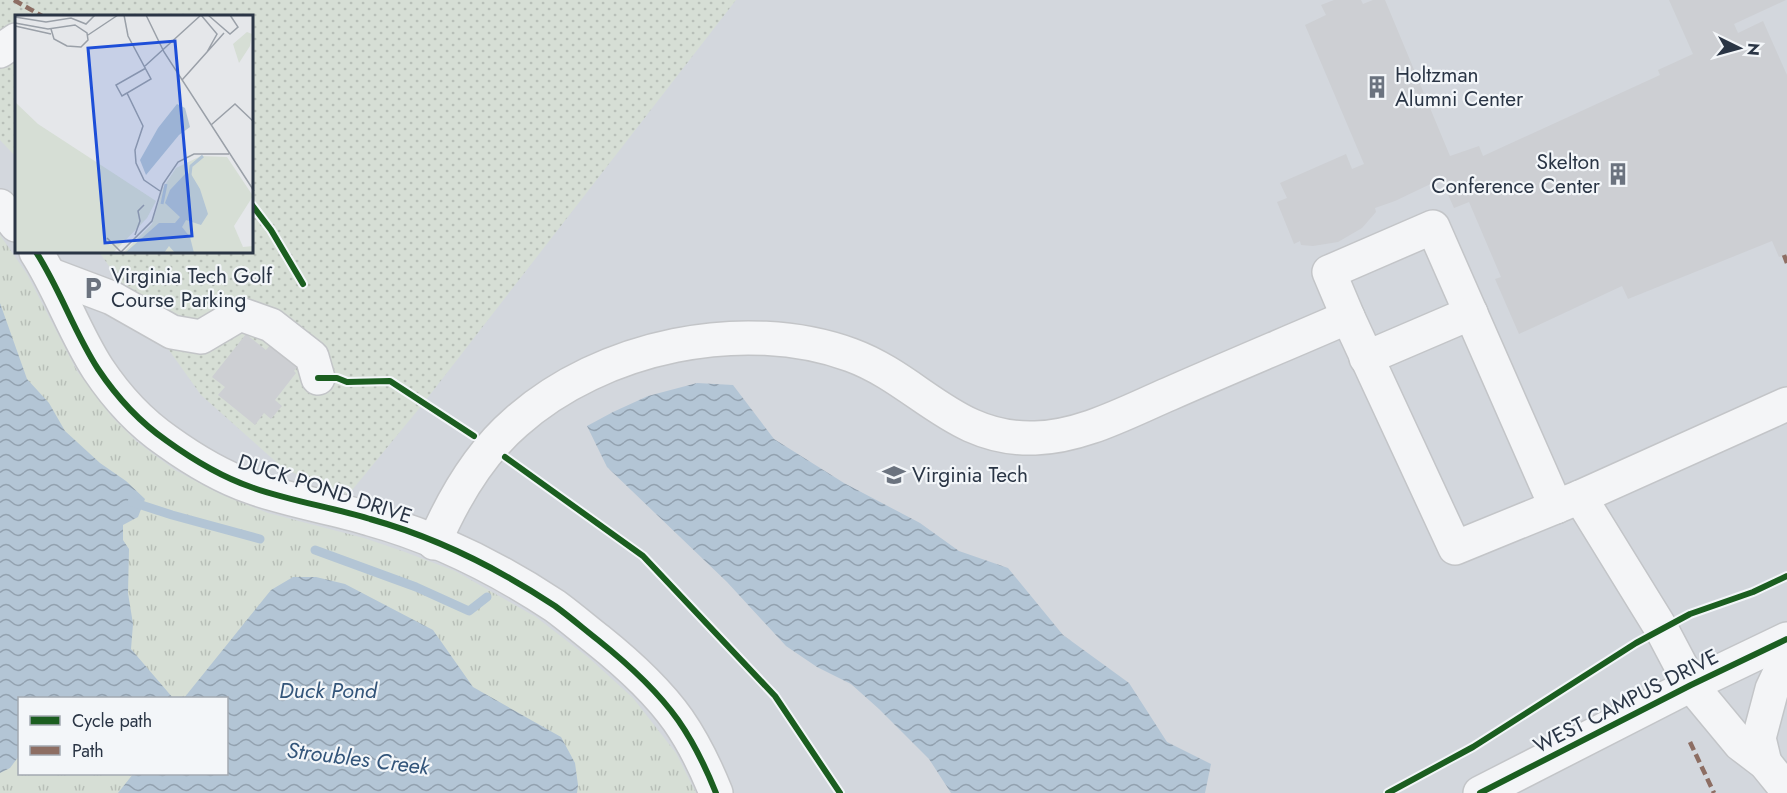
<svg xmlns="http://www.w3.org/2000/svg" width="1787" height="793" font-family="Jost,sans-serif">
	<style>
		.built { fill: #d3d7dd; fill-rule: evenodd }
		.grass { fill: url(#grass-dots) }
		.park { fill: url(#park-tufts); fill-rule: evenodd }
		.water { fill: url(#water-waves) }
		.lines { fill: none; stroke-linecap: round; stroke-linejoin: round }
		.stream { stroke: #b3c5d5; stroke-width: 9 }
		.building { fill: #cdcfd3 }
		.minor-casing { stroke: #c3c5c8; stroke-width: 36 }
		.minor { stroke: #f4f5f7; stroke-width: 33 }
		.quiet { stroke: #8d6e63; stroke-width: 4.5; stroke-dasharray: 9 4.5; stroke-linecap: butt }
		.cycleway-casing { stroke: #f3f6f9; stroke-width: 10 }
		.cycleway { stroke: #1b5e20; stroke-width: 6 }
		.labels { text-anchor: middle; stroke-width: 4.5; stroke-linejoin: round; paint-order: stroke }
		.poi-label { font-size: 21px; fill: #2a3545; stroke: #f3f6f9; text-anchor: start }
		.street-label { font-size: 21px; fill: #2a3545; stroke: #f3f6f9 }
		.water-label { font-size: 22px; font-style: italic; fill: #33557a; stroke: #f3f6f9 }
		.inset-river { fill: none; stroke: #b3c5d5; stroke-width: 3 }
		.inset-road { fill: none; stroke: #9aa0a8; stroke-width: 1.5 }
		.view { fill: #1d4ed8; fill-opacity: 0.15; stroke: #1d4ed8; stroke-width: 3 }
		.inset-edge { fill: none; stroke: #2a3545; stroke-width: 3 }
	</style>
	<defs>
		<pattern id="grass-dots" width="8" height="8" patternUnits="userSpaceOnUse" patternTransform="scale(1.5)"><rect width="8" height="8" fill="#d6ded5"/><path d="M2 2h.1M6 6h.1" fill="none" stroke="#b8bfb8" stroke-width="1.8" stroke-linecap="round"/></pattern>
		<pattern id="park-tufts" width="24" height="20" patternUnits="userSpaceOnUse" patternTransform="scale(1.5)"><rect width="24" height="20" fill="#d6ded5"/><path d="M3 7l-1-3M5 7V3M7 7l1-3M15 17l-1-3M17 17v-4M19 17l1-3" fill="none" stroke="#b8bfb8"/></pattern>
		<pattern id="water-waves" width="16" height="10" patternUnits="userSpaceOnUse" patternTransform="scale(1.5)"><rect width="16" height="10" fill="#b3c5d5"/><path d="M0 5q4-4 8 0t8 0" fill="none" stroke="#92a1af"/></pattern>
	</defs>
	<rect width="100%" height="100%" fill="#e5e7ea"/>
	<!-- built -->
	<path class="built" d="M0,0h1787v793h-1787zM16,16h236v236h-236zM20,698h206v76h-206z"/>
	<!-- grass -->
	<polygon class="grass" points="0,0 736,0 422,405 348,495 284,469 201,395 99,252 252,252 252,16 16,16 16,157 0,140"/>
	<!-- park -->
	<path class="park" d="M0,235l27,39 50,97 35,46 24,24 39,29 45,24 48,19 96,25 41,14 50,19 81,46 53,41 44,40 43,55 20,40h-696zM20,698h206v76h-206z"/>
	<!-- water -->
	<g class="water">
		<polygon points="0,303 27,379 49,403 65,431 100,463 126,481 145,499 138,517 123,525 123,540 129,549 128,593 133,624 131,649 173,698 20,698 19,756 10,768 0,773"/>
		<polygon points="697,383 733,385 774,439 844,483 920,523 959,551 1008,568 1063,635 1129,683 1167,742 1211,764 1205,793 951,793 929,759 879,709 851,684 817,667 786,646 727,582 607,467 587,426 613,412 648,396"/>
		<polygon points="293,577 316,577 345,584 433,630 473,687 561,737 575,763 578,785 577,793 118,793 133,774 226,774 226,698 184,698 271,590"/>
	</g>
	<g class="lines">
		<!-- stream -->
		<g class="stream">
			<polyline points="132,502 172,515 260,539"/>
			<polyline points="315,550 416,587 469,611 487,597"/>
		</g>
	</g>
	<!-- building -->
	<g class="building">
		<polygon points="1334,0 1361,0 1363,4 1373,0 1385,0 1450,156 1479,146 1483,156 1660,75 1658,70 1693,54 1669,0 1786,0 1734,24 1738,33 1763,21 1787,75 1787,254 1779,257 1772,241 1628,299 1622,286 1519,334 1495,279 1501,277 1469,202 1454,208 1441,179 1395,201 1375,208 1376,212 1362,228 1338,242 1313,246 1301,245 1300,241 1294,244 1277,202 1287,198 1280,183 1346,154 1352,169 1364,164 1305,25 1326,15 1321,5"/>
		<polygon points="246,334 266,350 274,340 301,362 294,371 296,373 275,400 282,406 271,419 264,413 255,425 218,395 225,387 212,377"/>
	</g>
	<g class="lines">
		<!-- minor casing -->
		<g class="minor-casing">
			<g id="minor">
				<polyline points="0,51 16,40"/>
				<polyline points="0,206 16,225"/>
				<path d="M36,252c24,37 38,80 62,117 18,27 43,54 69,72 25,18 55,36 84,46 39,14 80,20 119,32 65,18 129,50 185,87 15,11 29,23 43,34 30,24 58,49 80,80 16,23 28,48 38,73"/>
				<polyline points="51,275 112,298 172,332 201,337 240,314 271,325 312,357 318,378"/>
				<polyline points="1348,317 1329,272 1433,227 1556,507"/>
				<polyline points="1366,358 1471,313"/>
				<polyline points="1580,497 1662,630 1691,685 1740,744 1765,763 1787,790"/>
				<path d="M434,543c19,-44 46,-90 82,-121 85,-76 228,-106 335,-67 68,25 104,86 184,83 46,-1 92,-26 134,-44 59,-26 119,-51 179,-77l107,231 125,-51 207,-93"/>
				<polyline points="1765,763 1759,738 1772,689 1787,657"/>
				<polyline points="1480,793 1691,685 1787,639"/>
			</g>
		</g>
		<!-- minor -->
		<use href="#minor" class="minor"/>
		<!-- quiet -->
		<g class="quiet">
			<polyline points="14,0 42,16"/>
			<polyline points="1784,255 1787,263"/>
			<polyline points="1690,742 1714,793"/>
		</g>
		<!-- cycleway casing -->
		<g class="cycleway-casing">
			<g id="cycleway">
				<polyline points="252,205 271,230 303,284"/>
				<path d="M36,252c24,37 38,80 62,117 18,27 43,54 69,72 25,18 55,36 84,46 39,14 80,20 119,32 65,18 129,50 185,87 15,11 29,23 43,34 30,24 58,49 80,80 16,23 28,48 38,73"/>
				<polyline points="318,378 337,378 347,382 390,381 474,436"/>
				<polyline points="505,457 643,556 775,696 840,793"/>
				<polyline points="1388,793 1473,747 1636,643 1690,614 1753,592 1787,576"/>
				<polyline points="1480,793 1691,685 1787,639"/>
			</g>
		</g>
		<!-- cycleway -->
		<use href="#cycleway" class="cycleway"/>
	</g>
	<!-- icons -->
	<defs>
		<g id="building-bare" transform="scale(1.8)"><path d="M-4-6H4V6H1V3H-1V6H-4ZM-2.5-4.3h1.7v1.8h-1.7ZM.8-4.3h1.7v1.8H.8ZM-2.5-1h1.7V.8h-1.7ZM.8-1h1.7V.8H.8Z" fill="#6b737f" stroke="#f3f6f9" stroke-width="2.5" paint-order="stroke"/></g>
		<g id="parking-bare" transform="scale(1.8)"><path d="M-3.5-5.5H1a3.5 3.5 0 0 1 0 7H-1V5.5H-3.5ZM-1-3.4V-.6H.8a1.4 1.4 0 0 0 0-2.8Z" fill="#6b737f" stroke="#f3f6f9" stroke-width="2.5" paint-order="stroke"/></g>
		<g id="university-bare" transform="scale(1.8)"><path d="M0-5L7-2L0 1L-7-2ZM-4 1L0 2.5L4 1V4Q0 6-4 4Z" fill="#6b737f" stroke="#f3f6f9" stroke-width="2.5" paint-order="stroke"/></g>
	</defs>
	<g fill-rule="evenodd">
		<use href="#building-bare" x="1377" y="87"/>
		<use href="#building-bare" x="1618" y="174"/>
		<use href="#parking-bare" x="93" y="288"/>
		<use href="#university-bare" x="894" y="475"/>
	</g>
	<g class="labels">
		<!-- poi labels -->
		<g class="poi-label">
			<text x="1395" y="82">Holtzman<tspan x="1395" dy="24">Alumni Center</tspan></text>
			<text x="1600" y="169" text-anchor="end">Skelton<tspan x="1600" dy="24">Conference Center</tspan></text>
			<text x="111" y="283">Virginia Tech Golf<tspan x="111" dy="24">Course Parking</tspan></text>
			<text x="912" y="482">Virginia Tech</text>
		</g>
		<!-- street labels -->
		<g class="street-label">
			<text transform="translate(325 489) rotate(18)" y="7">DUCK POND DRIVE</text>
			<text transform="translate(1626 701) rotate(-27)" y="7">WEST CAMPUS DRIVE</text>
		</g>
		<!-- water labels -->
		<g class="water-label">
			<text x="328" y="698">Duck Pond</text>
			<text transform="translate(358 758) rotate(7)" y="8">Stroubles Creek</text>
		</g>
	</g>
	<!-- overview -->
	<g transform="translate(15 15)">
		<rect width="238" height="238" fill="#e5e7ea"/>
		<path d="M232,17l5,2 -2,12 -11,17 -6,-19zM0,87l23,22 118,77 -9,17 -34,35h-98z" fill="#d6ded5"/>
		<path d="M186,141l26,1 26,39 -19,30 9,21 10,-1v7h-130l29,-29 11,-36 13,-20z" fill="#d6ded5"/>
		<path d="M162,89l8,4 5,19 -11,8 -33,40 -6,-15 18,-32zM171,158l5,1 9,15 8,25 -7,11 -15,-5 -4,7 8,10 4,16h-19l-6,-7 -5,7h-39l34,-30h16l5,-6 -15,-14 5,-13z" fill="#b3c5d5"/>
		<path class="inset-river" d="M175,160l1,-9 12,-10M147,189l4,-20"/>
		<path class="inset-road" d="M109,0l4,21 23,43 -24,14 16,33 -8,24 1,13 8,17 16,11M131,0l18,37 90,139M186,0l16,19 -10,18M193,0l22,19 8,-7 -8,-12M0,2l31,5 25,-4 15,6 9,-9M0,8l33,6 27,-4 12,8 1,7 -7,7 -14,-1 -13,-7 -3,-10M0,11l36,8M73,20l30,-20M130,51l56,-51M167,65l42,-47M112,78l-5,3 -6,-11 30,-17M196,110l24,-21 19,18M120,220l5,-14 -2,-10 6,-6M92,223l14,14M105,238l32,-32 11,-37 15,-22 16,-8h35"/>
		<path class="view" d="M160,26l17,195 -87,7 -17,-195z"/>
		<rect width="238" height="238" class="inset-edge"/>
	</g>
	<!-- legend -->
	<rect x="18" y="697" width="210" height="78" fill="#f3f6f9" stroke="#a3a9b1" stroke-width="1.5"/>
	<rect x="30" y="716" width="30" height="9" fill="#1b5e20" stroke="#a3a9b1" stroke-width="1.5"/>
	<text x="72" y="727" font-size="18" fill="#2a3545">Cycle path</text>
	<rect x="30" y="746" width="30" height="9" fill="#8d6e63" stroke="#a3a9b1" stroke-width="1.5"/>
	<text x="72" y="757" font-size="18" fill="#2a3545">Path</text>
	<!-- north arrow -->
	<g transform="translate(1739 48) rotate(95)" stroke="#f3f6f9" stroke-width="4.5" paint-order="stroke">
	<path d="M0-4.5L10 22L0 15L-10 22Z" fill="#2a3545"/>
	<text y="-9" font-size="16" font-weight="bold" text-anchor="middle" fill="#2a3545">N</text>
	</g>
</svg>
